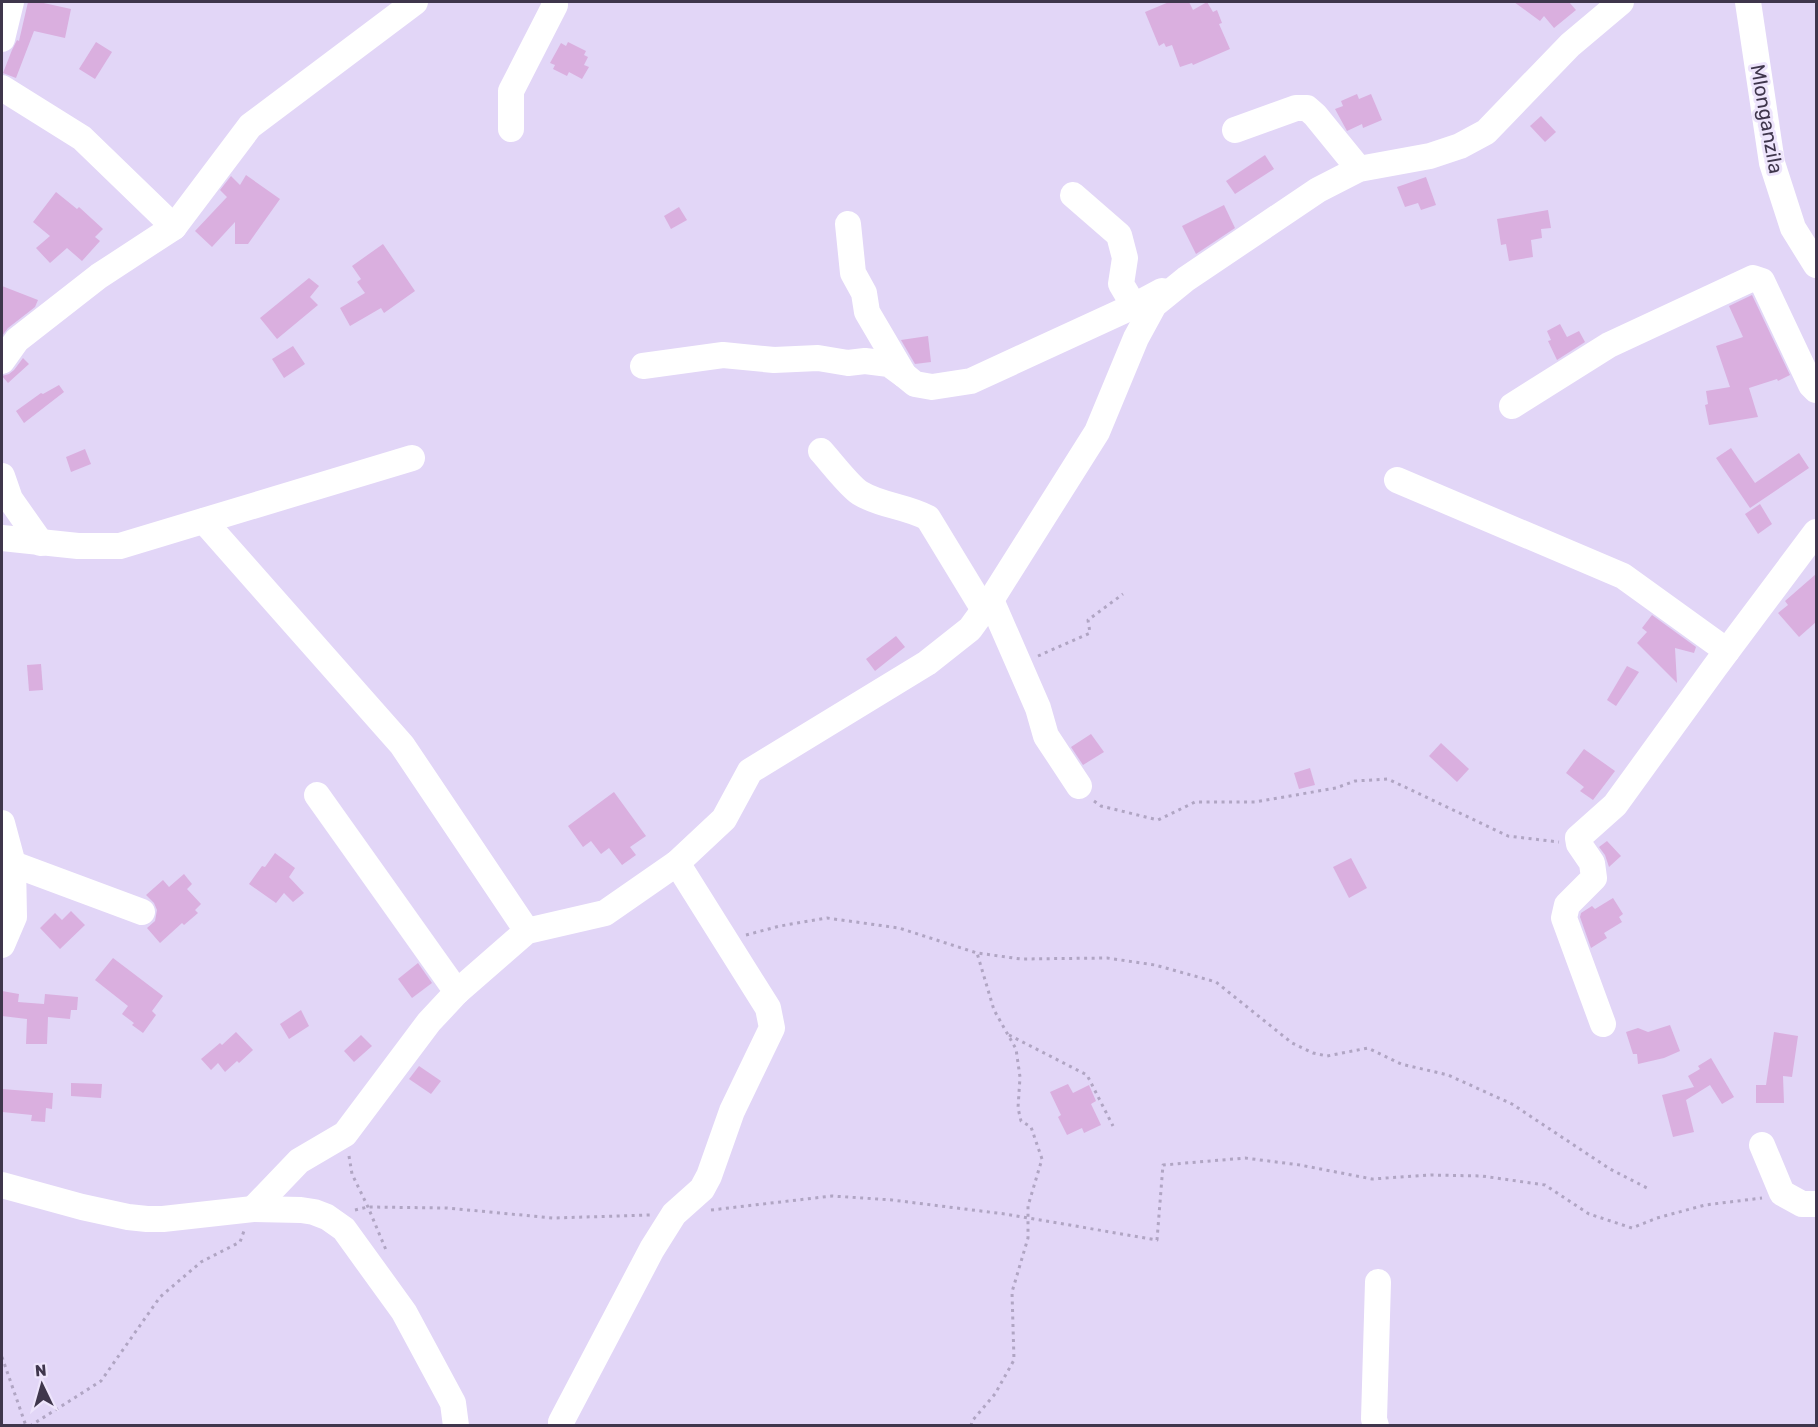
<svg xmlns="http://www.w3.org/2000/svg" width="1818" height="1427" font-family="Rubik,sans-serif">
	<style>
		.building { fill: #daafdf }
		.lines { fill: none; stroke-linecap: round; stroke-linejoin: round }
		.path { stroke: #b0a5c3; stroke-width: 3; stroke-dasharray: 3 4.5; stroke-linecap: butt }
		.minor { stroke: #fff; stroke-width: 26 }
		.labels { text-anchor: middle; stroke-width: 6; stroke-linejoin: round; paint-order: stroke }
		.street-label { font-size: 20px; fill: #3f364c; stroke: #eee5fc }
	</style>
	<rect width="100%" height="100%" fill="#e2d6f7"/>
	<!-- building -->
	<g class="building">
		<polygon points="28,2 39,2 71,9 65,38 34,31 16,78 3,73 12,50 17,40 19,41"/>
		<polygon points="1169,2 1189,2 1193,10 1207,2 1213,12 1217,10 1222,23 1219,24 1230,49 1193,65 1192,63 1180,67 1172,45 1166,47 1164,43 1159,46 1145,12"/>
		<polygon points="1514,2 1569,2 1576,10 1554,28 1544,16 1540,21"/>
		<polygon points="96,42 112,52 95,79 79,69"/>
		<polygon points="568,42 586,51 584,55 588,57 584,65 589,67 582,79 569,72 567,76 553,69 555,65 550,63 561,43 566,46"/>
		<polygon points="1357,94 1359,99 1371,94 1382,120 1363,128 1362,124 1347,131 1335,109 1343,106 1341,101"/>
		<polygon points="1541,116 1556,132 1545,142 1530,126"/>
		<polygon points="1265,155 1274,169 1235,194 1226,181"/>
		<polygon points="246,175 280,199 248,244 235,244 235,222 212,247 195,231 227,197 220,190 231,176 240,185"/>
		<polygon points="1426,177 1436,205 1421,210 1418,203 1405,207 1397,187"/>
		<polygon points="56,192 77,209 79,207 103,229 95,237 100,241 82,261 67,248 50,263 36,248 50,236 33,222"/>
		<polygon points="1224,205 1235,228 1196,254 1182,226"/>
		<polygon points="679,207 687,220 671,229 664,216"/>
		<polygon points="1548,210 1551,228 1541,229 1542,238 1531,240 1533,257 1509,261 1506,244 1501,245 1497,219"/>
		<polygon points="383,244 415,291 384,313 381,308 350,326 340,308 365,293 357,282 361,279 352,266"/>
		<polygon points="309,278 319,286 310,297 318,305 277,339 260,318"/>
		<polygon points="2,286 38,300 35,307 8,328 2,336"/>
		<polygon points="1752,295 1790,375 1778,381 1777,379 1749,388 1758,417 1709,425 1705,405 1708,404 1706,391 1730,387 1716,346 1743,337 1729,306"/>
		<polygon points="1560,324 1567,337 1579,331 1585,342 1557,360 1548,341 1551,340 1547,331"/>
		<polygon points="928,336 931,362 915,364 901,340"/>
		<polygon points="293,346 305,364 284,378 272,359"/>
		<polygon points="23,358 29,364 8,383 2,376 9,374 14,370"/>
		<polygon points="59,385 64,392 24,423 16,411 41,393 43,394"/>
		<polygon points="1731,448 1755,483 1799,453 1809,468 1750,508 1716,458"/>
		<polygon points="85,449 91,464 71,472 66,457"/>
		<polygon points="1760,504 1772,524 1758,534 1745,514"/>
		<polygon points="1816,574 1816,622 1799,637 1778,613 1788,605 1785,601"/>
		<polygon points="1652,615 1696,647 1694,653 1675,648 1677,683 1637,643 1647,632 1642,628"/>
		<polygon points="896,636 905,647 875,671 866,659"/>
		<polygon points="41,664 43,690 29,691 27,665"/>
		<polygon points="1627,666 1639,672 1616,706 1607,700"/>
		<polygon points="1091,734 1104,752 1083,765 1071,747"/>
		<polygon points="1441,743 1469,769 1457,782 1429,756"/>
		<polygon points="1584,749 1615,771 1593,800 1580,791 1584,787 1566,773"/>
		<polygon points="1310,768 1315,785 1299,789 1294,773"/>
		<polygon points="614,792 646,836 630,847 636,855 622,865 609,848 601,854 591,841 583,847 568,826"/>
		<polygon points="1607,841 1621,856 1609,867 1605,855 1599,847"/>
		<polygon points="275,853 295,868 289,877 304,893 293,902 284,893 276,903 249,884 262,866 265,867"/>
		<polygon points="1351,858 1367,888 1349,898 1333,867"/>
		<polygon points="184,874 192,884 187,889 201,904 195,910 198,913 184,925 182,923 160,943 147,928 155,921 157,910 154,903 146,895 163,880 169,887"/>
		<polygon points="1613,898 1623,914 1619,917 1622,922 1604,933 1607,938 1591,948 1580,917 1581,913 1592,906 1595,909"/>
		<polygon points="71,911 85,925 60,949 40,928 55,913 62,920"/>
		<polygon points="113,958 163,996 152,1011 156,1015 143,1033 132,1025 134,1023 122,1014 128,1006 95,980"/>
		<polygon points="418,963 432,983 412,998 398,979"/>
		<polygon points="2,991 19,994 18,1002 44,1004 45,994 78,997 77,1010 71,1010 70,1019 48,1017 47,1044 26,1044 27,1019 2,1016"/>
		<polygon points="301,1010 309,1026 289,1039 280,1024"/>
		<polygon points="1670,1025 1680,1051 1664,1058 1638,1064 1637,1054 1633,1054 1626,1032 1638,1028 1648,1032"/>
		<polygon points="236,1032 253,1050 239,1063 237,1061 225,1072 218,1063 211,1070 201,1059 220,1043 222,1045"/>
		<polygon points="1774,1032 1798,1036 1792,1077 1783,1076 1784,1103 1756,1103 1756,1085 1766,1085"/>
		<polygon points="361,1035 372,1046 354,1062 344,1051"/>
		<polygon points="1711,1058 1734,1097 1722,1104 1710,1085 1686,1100 1694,1132 1673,1137 1662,1095 1694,1087 1688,1076 1700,1069 1698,1066"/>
		<polygon points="419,1066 441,1081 431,1094 409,1079"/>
		<polygon points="71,1083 102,1084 101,1098 71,1096"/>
		<polygon points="1068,1084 1073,1093 1089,1085 1096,1101 1091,1104 1101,1125 1084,1133 1082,1128 1067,1135 1058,1117 1061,1115 1050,1092"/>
		<polygon points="2,1089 53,1093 52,1109 46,1108 45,1122 31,1121 32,1115 2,1112"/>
	</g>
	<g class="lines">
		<!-- path -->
		<g class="path">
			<polyline points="1038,656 1090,633 1088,620 1123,594"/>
			<polyline points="1094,801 1101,806 1158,820 1195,802 1255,802 1336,788 1355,781 1388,779 1508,836 1559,842"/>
			<polyline points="746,935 780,926 827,918 899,928 977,953 1021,959 1107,958 1155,965 1216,982 1292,1043 1313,1053 1327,1056 1368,1048 1401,1064 1448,1075 1512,1104 1610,1169 1649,1189"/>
			<polyline points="1009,1035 1087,1075 1113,1126"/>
			<polyline points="349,1156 352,1174 368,1207 386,1250"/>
			<polyline points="355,1210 368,1207 447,1208 553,1218 650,1215"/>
			<polyline points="711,1210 832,1196 892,1200 1005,1214 1157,1240 1163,1165 1245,1158 1300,1165 1372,1179 1431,1175 1482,1176 1545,1185 1589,1214 1632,1228 1657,1218 1705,1205 1762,1198"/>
			<polyline points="2,1357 26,1426"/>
			<polyline points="30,1426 101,1381 160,1297 201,1262 240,1242 244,1231"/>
			<polyline points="971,1426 972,1421 995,1394 1014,1360 1012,1292 1028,1238 1028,1206 1042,1159 1031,1127 1021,1121 1018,1108 1020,1077 1016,1049 994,1010 977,953"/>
		</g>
		<!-- minor -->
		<g class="minor">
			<polyline points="1748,2 1772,163 1793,228 1816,265"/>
			<polyline points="2,39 11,2"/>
			<polyline points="2,88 82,138 174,227"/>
			<polyline points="511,129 511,91 555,5 554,2"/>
			<polyline points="1235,130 1296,108 1307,108 1315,115 1359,169"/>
			<polyline points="1073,195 1119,235 1125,258 1121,284 1134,306"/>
			<polyline points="848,224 853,273 864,293 867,312 904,375 915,384 932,387 971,381 1134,306 1162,291"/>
			<polyline points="2,361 17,340 99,276 174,227 250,126 415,2"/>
			<polyline points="643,366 723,355 774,360 818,358 848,363 865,361 889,364 904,375"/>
			<polyline points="1512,406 1609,345 1753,278 1762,281 1811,385 1816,390"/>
			<path d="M821,451c10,11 28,35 39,42 21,13 46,13 68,25l56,92"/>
			<polyline points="2,476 10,499 41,543"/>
			<polyline points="1397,480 1623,576 1727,651"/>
			<polyline points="204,521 402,745 527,931"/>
			<polyline points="2,538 78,546 120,546 412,458"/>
			<polyline points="991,600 1038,708 1046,736 1079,786"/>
			<polyline points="317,795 457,992"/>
			<polyline points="2,823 13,864 14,917 2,945"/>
			<polyline points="13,864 142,912"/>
			<polyline points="1603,1024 1564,918 1567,905 1594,878 1592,863 1579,844 1578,838 1615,805 1715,667 1816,532"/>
			<polyline points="1762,1145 1782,1193 1802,1204 1816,1204"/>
			<polyline points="2,1185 82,1207 128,1217 147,1219 163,1219 253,1209 301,1210 314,1212 327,1217 344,1229 404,1312 453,1403 456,1426"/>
			<polyline points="253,1209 299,1161 345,1134 429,1022 457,992 527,931 605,913 677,863 724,819 750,771 927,663 970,629 991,600 1097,432 1136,338 1154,305 1186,279 1318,190 1359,169 1430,156 1460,146 1486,132 1570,45 1621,2"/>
			<polyline points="561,1422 652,1249 674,1214 702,1189 709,1176 732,1111 772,1028 768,1008 677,863"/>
			<polyline points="1376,1426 1374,1419 1378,1282"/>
		</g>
	</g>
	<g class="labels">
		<!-- street labels -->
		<g class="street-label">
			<text transform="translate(1767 119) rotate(80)" y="7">Mlonganzila</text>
		</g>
	</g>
	<!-- border -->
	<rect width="1818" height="1427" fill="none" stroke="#3f364c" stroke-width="6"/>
	<!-- north arrow -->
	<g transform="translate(42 1385) rotate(355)" stroke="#eee5fc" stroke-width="4.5" paint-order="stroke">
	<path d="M0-4.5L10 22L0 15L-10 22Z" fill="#3f364c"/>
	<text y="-9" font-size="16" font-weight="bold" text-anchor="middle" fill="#3f364c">N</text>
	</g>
</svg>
